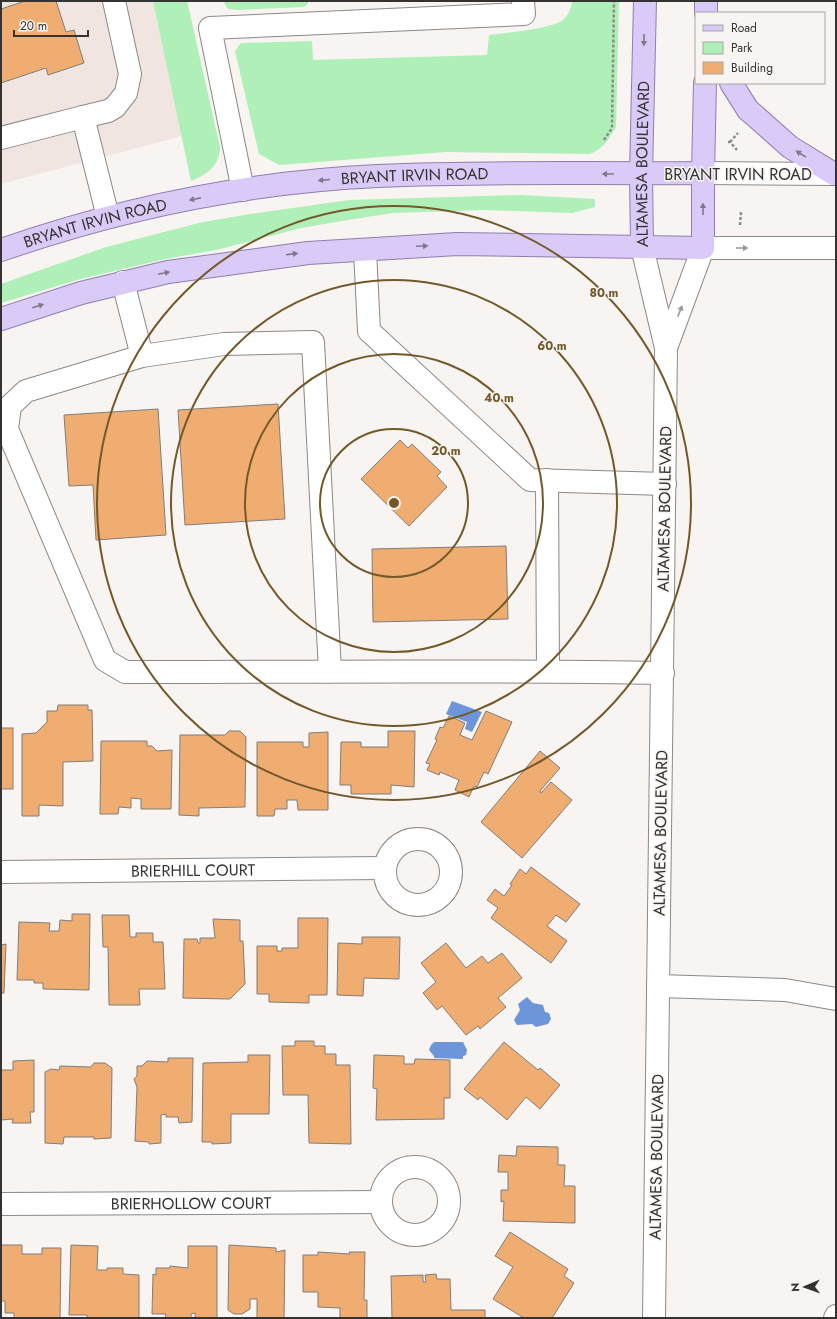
<svg xmlns="http://www.w3.org/2000/svg" width="837" height="1319" font-family="Jost,sans-serif">
	<style>
		.built { fill: #f0e5e0 }
		.green { fill: #afefb8 }
		.water { fill: #6d95d9 }
		.building { fill: #f0ad71; stroke: #807d7b }
		.lines { fill: none; stroke-linecap: round; stroke-linejoin: round }
		.minor-casing { stroke: #8c8987; stroke-width: 24 }
		.major-casing { stroke: #907eae; stroke-width: 24 }
		.path { stroke: #8d8b8a; stroke-width: 2.5; stroke-dasharray: 3 2; stroke-linecap: butt }
		.minor { stroke: #fff; stroke-width: 22 }
		.major { stroke: #dacaf7; stroke-width: 22 }
		.oneway { fill: #7f778b }
		.oneway2 { fill: #9a9998 }
		.ring { fill: none; stroke: #73592a; stroke-width: 2 }
		.labels { text-anchor: middle; stroke-width: 3; stroke-linejoin: round; paint-order: stroke }
		.street-label { font-size: 16px; fill: #343332; stroke: #f7f4f2 }
		.centre { fill: #73592a; stroke: #f7f4f2; stroke-width: 2 }
		.ring-label { font-size: 12px; text-anchor: middle; font-weight: bold; fill: #73592a; stroke: #f7f4f2; stroke-width: 3; stroke-linejoin: round; paint-order: stroke }
	</style>
	<rect width="100%" height="100%" fill="#f7f4f2"/>
	<!-- built -->
	<polygon class="built" points="1,1 153,1 182,136 1,184"/>
	<!-- green -->
	<g class="green">
		<path d="M153,1h34l33,146c-1,19 -12,27 -29,34z"/>
		<polygon points="223,1 308,1 308,4 304,7 238,10 228,9"/>
		<path d="M572,1h47l-3,126c-7,12 -13,22 -26,27l-144,-2 -167,13 -20,-11 -24,-103 6,-8 71,-2 1,19 174,-5 2,-20c16,-2 62,-6 74,-15 5,-4 9,-13 9,-19z"/>
		<polygon points="520,195 595,199 595,207 572,213 484,210 393,213 348,220 301,228 216,250 165,259 77,280 1,303 1,284 106,247 203,222 250,214 349,200"/>
	</g>
	<!-- water -->
	<g class="water">
		<polygon points="452,701 482,712 472,732 465,729 467,722 446,714"/>
		<polygon points="527,997 533,1003 543,1005 545,1012 549,1013 551,1019 548,1024 536,1027 532,1024 517,1025 514,1020 520,1010 518,1004"/>
		<polygon points="434,1042 463,1042 467,1050 466,1055 463,1056 463,1059 434,1058 434,1056 429,1050 431,1045"/>
	</g>
	<!-- building -->
	<g class="building">
		<polygon points="25,1 56,1 66,32 74,30 84,63 48,75 46,68 1,83 1,9"/>
		<polygon points="278,404 285,519 185,525 178,410"/>
		<polygon points="158,409 166,535 96,540 93,485 69,486 64,415"/>
		<polygon points="400,440 408,448 412,444 441,472 437,476 447,487 409,526 361,479"/>
		<polygon points="506,546 508,619 373,622 372,549"/>
		<polygon points="58,705 88,705 88,710 92,710 93,761 63,762 63,806 39,805 39,816 22,816 22,734 36,733 47,722 47,711 57,711"/>
		<polygon points="486,711 512,722 488,774 484,772 477,787 474,786 469,797 455,790 459,780 440,772 439,775 427,770 430,764 426,763 437,740 435,739 440,727 443,728 449,716 465,723 460,735 472,740"/>
		<rect x="1" y="728" width="12" height="61"/>
		<polygon points="229,731 240,731 246,737 245,807 199,808 199,816 179,815 180,735 225,735"/>
		<polygon points="388,731 415,731 414,787 391,785 391,794 351,794 351,785 340,785 341,742 361,742 361,747 388,747"/>
		<polygon points="328,732 328,810 298,810 297,800 287,800 287,809 275,809 274,816 257,816 257,742 303,742 303,747 309,747 309,733"/>
		<polygon points="101,741 147,741 147,746 152,746 157,751 172,750 171,809 141,809 141,799 131,798 131,808 119,807 118,814 100,814"/>
		<polygon points="540,751 560,768 540,791 541,793 551,782 572,800 522,858 481,822"/>
		<polygon points="531,867 580,904 566,922 556,915 547,926 567,941 551,963 491,918 498,908 487,900 495,889 504,896 512,885 510,884 520,869 526,874"/>
		<polygon points="72,914 90,914 89,990 43,989 43,983 34,983 34,980 17,980 19,922 50,923 49,931 59,931 60,920 72,921"/>
		<polygon points="102,915 129,915 130,937 136,937 136,933 153,933 153,942 163,942 165,989 139,989 140,1005 109,1005 108,947 103,947"/>
		<polygon points="298,918 328,918 327,995 309,995 309,1003 269,1002 269,994 257,994 257,946 277,946 277,951 282,951 282,948 298,948"/>
		<polygon points="213,919 240,920 240,941 243,941 245,984 230,999 183,998 184,939 197,939 198,943 200,943 200,938 215,938"/>
		<polygon points="362,937 400,937 399,979 364,978 363,996 337,995 338,943 362,944"/>
		<polygon points="446,943 466,968 482,956 488,963 502,953 522,978 498,998 506,1007 480,1029 478,1026 466,1035 442,1006 437,1010 423,993 436,982 421,963"/>
		<polygon points="6,944 4,993 1,993 1,945"/>
		<polygon points="295,1041 314,1041 314,1046 325,1046 325,1054 336,1054 336,1065 350,1065 351,1144 309,1143 308,1095 283,1095 282,1046 295,1046"/>
		<polygon points="504,1042 538,1070 540,1068 560,1085 540,1109 526,1097 507,1120 480,1097 478,1100 464,1089"/>
		<polygon points="248,1055 270,1055 269,1114 231,1114 231,1143 212,1144 212,1142 202,1142 203,1063 248,1062"/>
		<polygon points="374,1055 404,1056 404,1064 414,1064 415,1059 450,1060 450,1098 444,1098 444,1119 376,1120 377,1089 373,1088"/>
		<polygon points="168,1058 193,1058 192,1122 179,1123 178,1117 166,1117 166,1114 161,1115 161,1143 149,1144 149,1142 135,1141 137,1087 134,1079 137,1076 137,1066 142,1066 147,1061 168,1062"/>
		<polygon points="34,1060 34,1112 30,1112 31,1123 12,1123 13,1119 1,1120 1,1070 13,1070 13,1061"/>
		<polygon points="94,1063 105,1063 112,1068 111,1138 94,1139 94,1137 64,1137 63,1144 45,1143 45,1072 51,1069 59,1070 60,1066 91,1067"/>
		<polygon points="517,1146 558,1147 558,1165 565,1165 564,1186 575,1186 575,1223 503,1221 504,1201 501,1202 501,1190 508,1190 508,1172 498,1172 499,1155 516,1156"/>
		<polygon points="510,1232 568,1269 564,1276 574,1283 552,1318 524,1318 493,1299 513,1267 495,1256"/>
		<polygon points="1,1245 22,1245 22,1254 42,1254 42,1248 61,1248 60,1318 14,1318 14,1313 5,1313 5,1301 1,1301"/>
		<polygon points="71,1245 98,1246 97,1270 107,1270 107,1268 123,1268 123,1274 139,1275 139,1318 87,1318 87,1315 69,1315"/>
		<polygon points="229,1245 276,1248 276,1252 285,1250 284,1318 257,1318 257,1299 250,1299 250,1309 242,1314 234,1314 228,1310"/>
		<polygon points="188,1246 217,1246 217,1318 195,1318 195,1313 191,1314 191,1318 165,1318 166,1314 152,1314 153,1274 156,1275 156,1268 170,1268 170,1266 188,1268"/>
		<polygon points="318,1252 350,1254 349,1252 365,1252 364,1300 367,1300 367,1318 340,1318 340,1308 318,1307 318,1292 303,1292 303,1255 318,1255"/>
		<polygon points="436,1274 437,1279 450,1279 451,1310 485,1310 485,1318 392,1318 391,1276 423,1275 423,1282 426,1282 425,1275"/>
	</g>
	<g class="lines">
		<!-- minor casing -->
		<g class="minor-casing">
			<g id="minor">
				<polyline points="83,117 108,111 115,107 126,93 130,74 114,1"/>
				<polyline points="1,138 83,117 108,217"/>
				<polyline points="703,173 836,174"/>
				<polyline points="243,190 210,28 524,14 523,1"/>
				<polyline points="642,247 666,348 654,1318"/>
				<polyline points="365,250 369,331 530,480 665,484"/>
				<polyline points="123,282 142,356"/>
				<polyline points="666,348 703,248 836,248"/>
				<polyline points="547,480 548,671"/>
				<path d="M330,672l-17,-330 -89,2 -82,12 -116,35 -16,15 -3,23 98,231 20,12c179,0 358,-2 538,1"/>
				<circle cx="418" cy="872" r="33"/>
				<path id="s1" d="M1,872l383,-4"/>
				<polyline points="658,986 785,990 836,999"/>
				<circle cx="415" cy="1201" r="34"/>
				<path id="s2" d="M1,1204l380,-2"/>
				<polyline points="835,1318 836,1316"/>
			</g>
		</g>
		<!-- major casing -->
		<g class="major-casing">
			<g id="major">
				<polyline points="706,13 706,1"/>
				<polyline points="731,83 748,110 754,115 790,147 834,174"/>
				<path id="s3" d="M642,247l-1,-73 4,-173"/>
				<path id="s4" d="M1,250c121,-42 249,-68 377,-74 108,-5 216,-2 325,-3"/>
				<polyline points="1,319 81,293 168,272 308,253 457,244 703,248 703,173 705,83"/>
			</g>
		</g>
		<!-- path -->
		<g class="path">
			<polyline points="604,140 612,128 614,1"/>
			<polyline points="728,142 730,142 737,150"/>
			<polyline points="730,142 738,133"/>
			<polyline points="740,225 741,212"/>
		</g>
		<!-- minor -->
		<use href="#minor" class="minor"/>
		<!-- major -->
		<use href="#major" class="major"/>
	</g>
	<!-- one-way arrows -->
	<defs><path id="oneway-solid" d="M-6-.8H1V-3.2L6.5 0L1 3.2V.8H-6Z"/></defs>
	<g class="oneway">
		<use href="#oneway-solid" transform="translate(644 40) rotate(91)"/>
		<use href="#oneway-solid" transform="translate(801 154) rotate(-148)"/>
		<use href="#oneway-solid" transform="translate(608 174) rotate(180)"/>
		<use href="#oneway-solid" transform="translate(324 180) rotate(175)"/>
		<use href="#oneway-solid" transform="translate(195 199) rotate(169)"/>
		<use href="#oneway-solid" transform="translate(703 209) rotate(-91)"/>
		<use href="#oneway-solid" transform="translate(422 246) rotate(-3)"/>
		<use href="#oneway-solid" transform="translate(292 254) rotate(-7)"/>
		<use href="#oneway-solid" transform="translate(164 273) rotate(-12)"/>
		<use href="#oneway-solid" transform="translate(38 306) rotate(-18)"/>
	</g>
	<g class="oneway2">
		<use href="#oneway-solid" transform="translate(742 248)"/>
		<use href="#oneway-solid" transform="translate(680 311) rotate(-69)"/>
	</g>
	<!-- distance rings -->
	<g class="ring">
		<circle cx="394" cy="503" r="74"/>
		<circle cx="394" cy="503" r="149"/>
		<circle cx="394" cy="503" r="223"/>
		<circle cx="394" cy="503" r="297"/>
	</g>
	<g class="labels">
		<!-- street labels -->
		<g class="street-label">
			<text dy="6" stroke="none"><textPath href="#s3" startOffset="83">ALTAMESA BOULEVARD</textPath></text>
			<text x="738" y="180">BRYANT IRVIN ROAD</text>
			<text dy="6" stroke="none"><textPath href="#s4" startOffset="422">BRYANT IRVIN ROAD</textPath></text>
			<text dy="6" stroke="none"><textPath href="#s4" startOffset="98">BRYANT IRVIN ROAD</textPath></text>
			<text transform="translate(664 509) rotate(-89)" y="6">ALTAMESA BOULEVARD</text>
			<text transform="translate(660 833) rotate(-89)" y="6">ALTAMESA BOULEVARD</text>
			<text dy="6" stroke="none"><textPath href="#s1" startOffset="192">BRIERHILL COURT</textPath></text>
			<text transform="translate(656 1157) rotate(-89)" y="6">ALTAMESA BOULEVARD</text>
			<text dy="6" stroke="none"><textPath href="#s2" startOffset="190">BRIERHOLLOW COURT</textPath></text>
		</g>
	</g>
	<circle cx="394" cy="503" r="6" class="centre"/>
	<g class="ring-label">
		<text x="604" y="297">80 m</text>
		<text x="552" y="350">60 m</text>
		<text x="499" y="402">40 m</text>
		<text x="446" y="455">20 m</text>
	</g>
	<!-- border -->
	<rect width="837" height="1319" fill="none" stroke="#343332" stroke-width="4"/>
	<!-- legend -->
	<rect x="695" y="12" width="130" height="72" fill="#f7f4f2" stroke="#a9a7a5"/>
	<rect x="703" y="25" width="20" height="6" fill="#dacaf7" stroke="#a9a7a5"/>
	<text x="731" y="32" font-size="12" fill="#343332">Road</text>
	<rect x="703" y="42" width="20" height="12" fill="#afefb8" stroke="#a9a7a5"/>
	<text x="731" y="52" font-size="12" fill="#343332">Park</text>
	<rect x="703" y="62" width="20" height="12" fill="#f0ad71" stroke="#a9a7a5"/>
	<text x="731" y="72" font-size="12" fill="#343332">Building</text>
	<!-- north arrow -->
	<g transform="translate(805 1287) rotate(268)" stroke="#f7f4f2" stroke-width="3" paint-order="stroke">
	<path d="M0-3L7 15L0 10L-7 15Z" fill="#343332"/>
	<text y="-6" font-size="11" font-weight="bold" text-anchor="middle" fill="#343332">N</text>
	</g>
	<!-- scale -->
	<path d="M14 30v6h74v-6" fill="none" stroke="#343332" stroke-width="2"/>
	<text x="20" y="30" font-size="12" fill="#343332" stroke="#f7f4f2" stroke-width="3" paint-order="stroke">20 m</text>
</svg>
